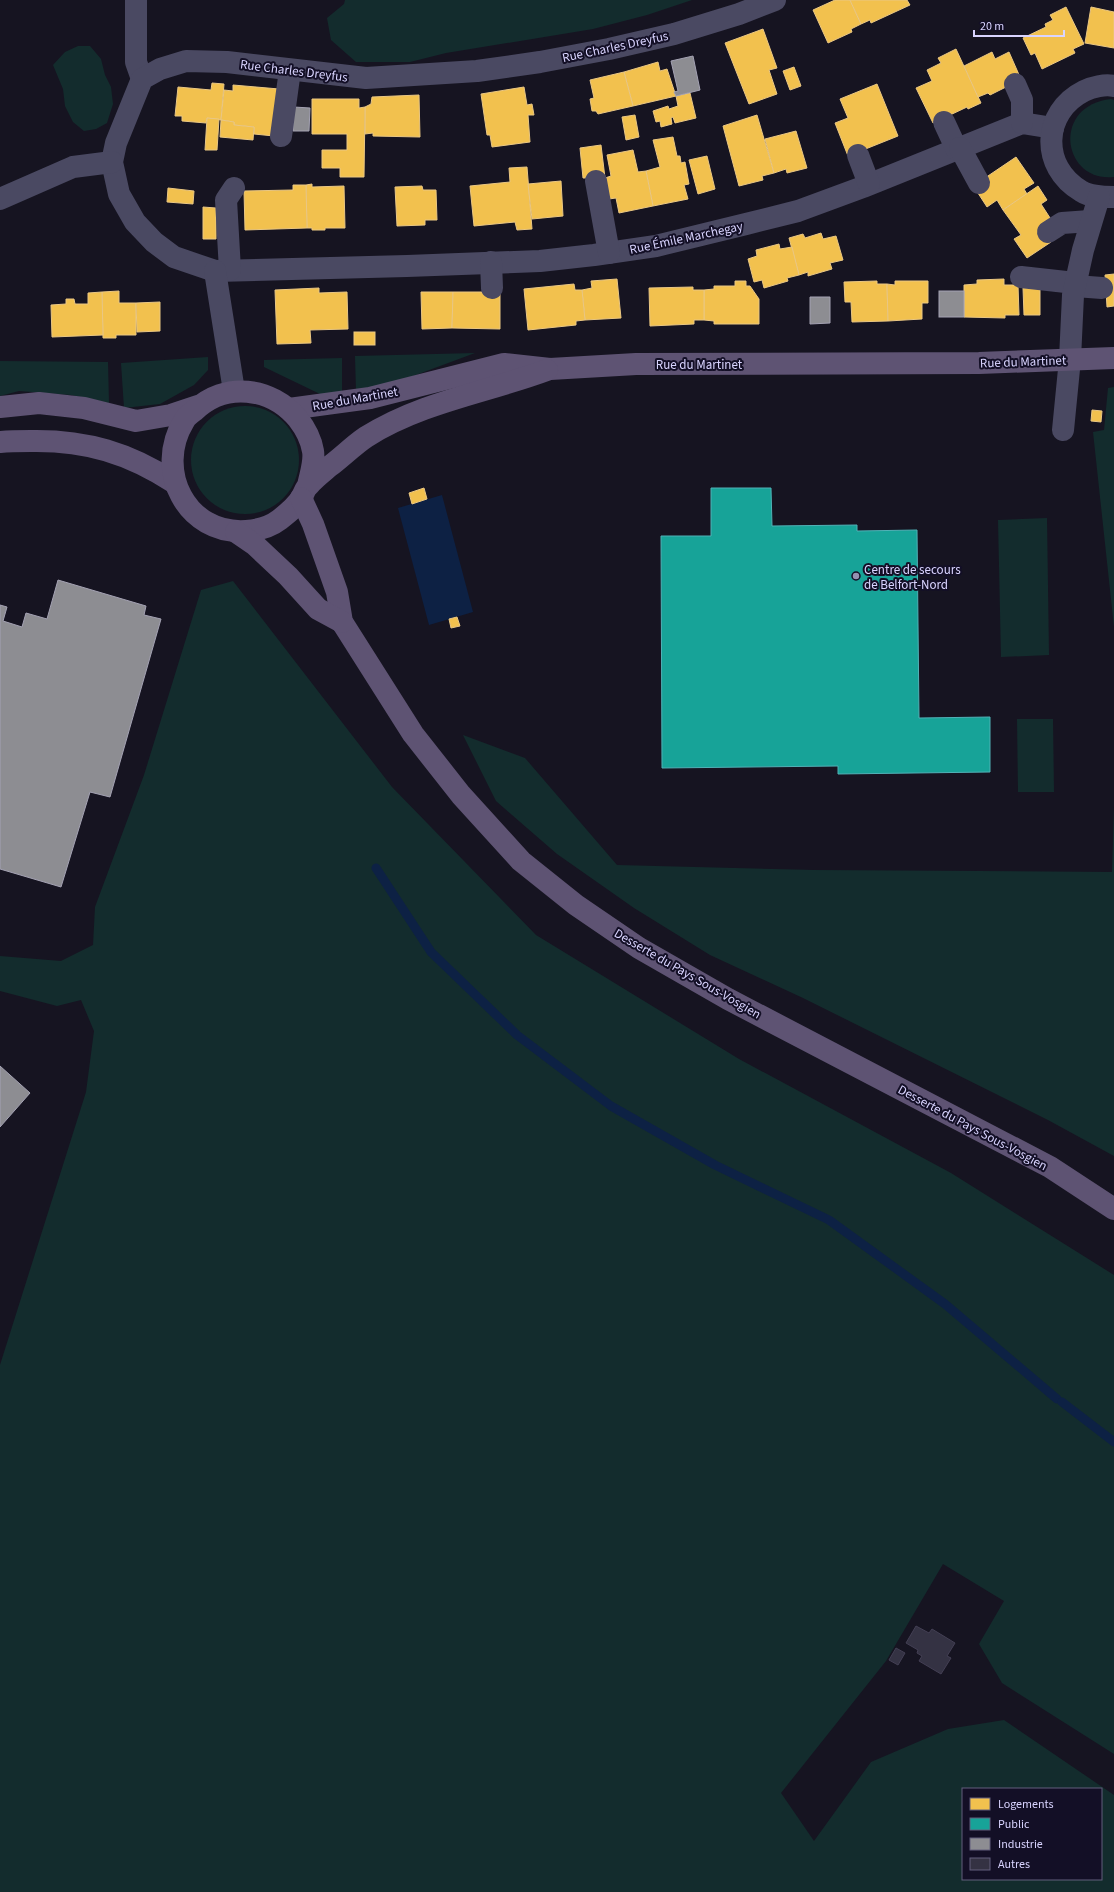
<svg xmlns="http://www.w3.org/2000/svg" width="1114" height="1892" font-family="'Source Sans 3',sans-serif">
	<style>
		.green { fill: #132c2d; fill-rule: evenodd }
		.water { fill: #0d2144 }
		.homes { fill: #f2c14e; stroke: #eac783 }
		.public { fill: #17a398; stroke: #51b2b7 }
		.industry { fill: #8d8d92; stroke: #a4a2b3 }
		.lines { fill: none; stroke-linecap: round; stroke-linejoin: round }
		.stream { stroke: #0d2144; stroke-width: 9 }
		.building { fill: #343243; stroke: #433f54 }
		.minor { stroke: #4a4962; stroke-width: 22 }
		.major { stroke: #5e5373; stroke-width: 22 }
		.poi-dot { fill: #9591b1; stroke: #130f26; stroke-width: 1.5 }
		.labels { text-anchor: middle; stroke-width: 4; stroke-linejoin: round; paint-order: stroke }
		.street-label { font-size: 13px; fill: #d9d4ff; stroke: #130f26 }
		.poi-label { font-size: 13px; fill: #d9d4ff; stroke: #130f26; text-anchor: start }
	</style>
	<rect width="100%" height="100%" fill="#161421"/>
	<!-- green -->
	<g class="green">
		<polygon points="345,0 692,0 647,15 593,29 446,53 410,62 356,62 331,40 327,18 344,4"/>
		<polygon points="78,46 90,46 101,59 105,75 111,87 113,104 107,123 96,129 84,131 73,122 65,106 63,89 53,65 65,52"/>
		<path d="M1111,99l3,1v77c-51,6 -64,-71 -3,-78z"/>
		<polygon points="475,353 397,382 356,391 355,356"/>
		<polygon points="208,357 208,370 194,385 160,404 124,408 121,363"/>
		<polygon points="342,358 342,394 320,394 264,367 264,360"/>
		<polygon points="0,361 108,362 109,403 71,395 19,391 0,396"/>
		<polygon points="1114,387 1114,627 1093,432 1104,430 1108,388"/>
		<circle cx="245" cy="460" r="54"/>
		<polygon points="1047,518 1049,655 1001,657 998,520"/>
		<path d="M233,581l159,206 144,148 203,124 212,114 163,102v479l-112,-71 -23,-39 25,-43 -61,-37 -57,97 -105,132 33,48 57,-79 77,-33 56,-9 110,75v97h-1114v-527l86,-273 8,-61 -13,-31 -24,6 -57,-15v-35l61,5 32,-16 2,-38 49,-132 57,-185zM963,1789h138v90h-138z"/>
		<polygon points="1017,719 1053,719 1054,792 1018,792"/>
		<polygon points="463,735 525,758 617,865 815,870 1112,872 1114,807 1114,1156 1048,1120 803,998 710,955 634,908 557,854 496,801"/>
	</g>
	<!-- water -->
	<polygon class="water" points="442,495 473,612 429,625 398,508"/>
	<!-- homes -->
	<g class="homes">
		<polygon points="835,0 850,0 861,24 851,29 852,32 828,43 813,10"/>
		<polygon points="850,0 907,0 910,5 871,23 870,20 861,24"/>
		<polygon points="1066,7 1084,44 1073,49 1075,53 1042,69 1035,53 1031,55 1023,38 1046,27 1045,24 1053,20 1050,15"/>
		<polygon points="1091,7 1114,12 1114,48 1085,43"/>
		<polygon points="763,29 777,68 769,70 777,94 749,104 725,43"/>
		<polygon points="956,49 981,103 968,109 967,107 933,123 916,88 932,81 927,70 941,63 938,58"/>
		<polygon points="992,52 995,59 1009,52 1020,77 1010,85 990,95 988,93 978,97 964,66"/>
		<polygon points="658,62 660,71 667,69 676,96 633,106 624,72"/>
		<polygon points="794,67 801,86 790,90 783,71"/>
		<polygon points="624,72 633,106 598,114 596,111 592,111 590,99 594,98 590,80"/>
		<polygon points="212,83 224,84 221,120 207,118 206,123 182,121 182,116 175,116 178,87 211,90"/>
		<polygon points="877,84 898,136 848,156 835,123 848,118 840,99"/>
		<polygon points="233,85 279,89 274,136 254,134 254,127 234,125 234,122 221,120 224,90 233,91"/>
		<polygon points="524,87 527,105 532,104 534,115 528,115 530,142 492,147 490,135 487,135 481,94"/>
		<polygon points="690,93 696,118 675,123 673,117 671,118 672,124 661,127 660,121 656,122 653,111 668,106 669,109 678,106 676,96"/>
		<polygon points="419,95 420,137 373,136 373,133 365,134 365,107 371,104 372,97"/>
		<polygon points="312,99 359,99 359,108 365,107 364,177 340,177 340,168 322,168 322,150 347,150 347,134 312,134"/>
		<polygon points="635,115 639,137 626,140 622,117"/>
		<polygon points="757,115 774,173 762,176 763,180 739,186 723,126"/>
		<polygon points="207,118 219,119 217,150 205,150"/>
		<polygon points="221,120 234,122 234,125 254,127 253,140 220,137"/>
		<polygon points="796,131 807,168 787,173 786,169 774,173 765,139"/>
		<polygon points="673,137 677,156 680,156 681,163 685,162 689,184 684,185 688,199 653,206 646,171 660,167 653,140"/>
		<polygon points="601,145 605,178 583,178 580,148"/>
		<polygon points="633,150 638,172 646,171 653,206 619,213 616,198 609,199 605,178 611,176 607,155"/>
		<polygon points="707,156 715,189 698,194 689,160"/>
		<polygon points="1016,157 1034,183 1024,189 1027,194 1003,210 997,200 987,207 976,190 982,180"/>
		<polygon points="527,167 532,229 517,230 515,222 474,226 470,186 510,182 509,168"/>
		<polygon points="561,181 563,216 532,219 528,184"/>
		<polygon points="312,184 312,187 344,186 345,228 325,228 325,230 312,230 312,228 307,228 306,185"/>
		<polygon points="293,185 306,185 307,228 245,230 244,191 293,190"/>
		<polygon points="422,186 423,190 436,190 437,220 425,220 425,225 397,226 395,187"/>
		<polygon points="1038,186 1047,200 1041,204 1052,221 1041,228 1051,242 1027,258 1014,239 1021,235 1003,210"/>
		<polygon points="168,188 194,191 193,204 167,202"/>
		<polygon points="203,207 216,208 216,239 203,239"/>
		<polygon points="821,233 823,239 836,236 843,260 830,263 832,269 808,276 808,272 799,275 789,238 803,234 805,238"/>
		<polygon points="779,244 780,249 792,247 799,275 787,278 788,281 764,288 762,280 754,282 748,259 757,256 756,250"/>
		<polygon points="1114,274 1114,306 1107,307 1105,275"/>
		<polygon points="617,279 621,318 585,320 582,290 592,288 591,281"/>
		<polygon points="1004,279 1004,285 1018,285 1019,315 1005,315 1005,318 964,317 964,285 977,284 977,280"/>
		<polygon points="735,281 746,281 746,286 750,286 759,299 759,324 714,324 714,321 704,320 704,290 714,289 714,286 735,286"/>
		<polygon points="877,281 877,284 887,284 888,321 852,322 851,302 845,302 844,282"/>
		<polygon points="895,281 928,281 928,303 922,303 922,319 888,321 887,284 895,285"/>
		<polygon points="574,284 575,290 582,290 585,320 576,321 576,325 528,330 524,289"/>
		<polygon points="693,287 693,290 704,290 704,320 694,320 694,324 650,326 649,288"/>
		<polygon points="319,288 319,293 347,292 348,329 310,330 311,343 277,344 275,290"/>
		<polygon points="1023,288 1040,288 1040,315 1024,315"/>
		<polygon points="119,291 119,303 136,303 136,335 116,335 116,338 103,338 102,292"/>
		<polygon points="102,292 103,335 52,337 51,305 66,304 66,299 74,299 75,304 88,304 88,293"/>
		<polygon points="421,292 453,292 452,328 422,329"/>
		<polygon points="453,292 500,292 500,329 452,328"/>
		<polygon points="160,302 160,331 137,332 136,303"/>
		<rect x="354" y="332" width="21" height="13"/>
		<polygon points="1092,410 1102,411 1101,422 1091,421"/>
		<polygon points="424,488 427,499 412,504 409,493"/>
		<polygon points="457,617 460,626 451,628 449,619"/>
	</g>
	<!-- public -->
	<polygon class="public" points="711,488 771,488 772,526 857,525 857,531 917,530 919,718 990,717 990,772 838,774 838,766 662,768 661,536 711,536"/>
	<!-- industry -->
	<g class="industry">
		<polygon points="693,56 700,90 676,96 674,92 678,91 671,61"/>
		<polygon points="294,107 310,108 309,131 293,131"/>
		<rect x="939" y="291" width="25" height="26"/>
		<polygon points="810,297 830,297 830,323 810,324"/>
		<polygon points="58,580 146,606 144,615 161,619 110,797 90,792 61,887 0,869 0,605 7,607 3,621 22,627 26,613 47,619"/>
		<polygon points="0,1066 30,1093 0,1127"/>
	</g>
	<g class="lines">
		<!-- stream -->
		<g class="stream">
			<polyline points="376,868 431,952 517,1035 611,1106 715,1165 829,1220 945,1304 1057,1399"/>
			<polyline points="1062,1402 1114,1442"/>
		</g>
	</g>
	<!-- building -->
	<g class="building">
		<polygon points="916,1626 929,1633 932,1629 955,1643 947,1656 951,1658 941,1674 919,1661 922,1656 917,1653 918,1650 906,1643"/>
		<polygon points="896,1648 905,1653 898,1665 889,1660"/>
	</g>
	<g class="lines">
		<!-- minor -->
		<g class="minor">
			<polyline points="136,0 136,62 142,79"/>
			<polyline points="775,0 739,14 674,34 609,49 540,62 477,71 366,78 227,62 186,61 160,69 142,79 116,143 112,162 119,194 135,222 154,242 174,257 215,271 407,266 540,261 594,255 656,246 746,224 798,211 863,187 1022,123 1053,128"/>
			<polyline points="1015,84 1022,100 1022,123"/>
			<polyline points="944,122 957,150"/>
			<polyline points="281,136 290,70"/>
			<polyline points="960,148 979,183"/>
			<polyline points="858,155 869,184"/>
			<polyline points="596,181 609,253"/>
			<path d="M1114,197c-11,0 -24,0 -33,-6 -41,-24 -39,-79 3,-100 8,-4 21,-7 30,-5"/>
			<polyline points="0,199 73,167 112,162"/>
			<polyline points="1048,232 1062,223 1090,221"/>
			<polyline points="491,262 492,288"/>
			<polyline points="230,270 226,200 234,188"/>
			<polyline points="215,271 234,391"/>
			<polyline points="1021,277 1075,283"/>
			<polyline points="1075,286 1102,288"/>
			<polyline points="1063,430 1070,359 1073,295 1083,250 1099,197"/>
		</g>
		<!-- major -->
		<g class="major">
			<polyline points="0,407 39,403 84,408 136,421 171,415 198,406"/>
			<polyline points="289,409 370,398 504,364 550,369 636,364 979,363 1114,358"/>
			<path d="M0,442c10,-1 21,-1 31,-1 55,-1 98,12 144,42"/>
			<path d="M308,486c2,-11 7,-24 5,-35 -2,-12 -8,-23 -15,-32 -27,-32 -73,-38 -104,-8 -4,3 -8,6 -10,10 -30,49 2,114 62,110 12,-1 24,-4 33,-11 9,-7 17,-13 23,-23 2,-4 3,-9 7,-12 6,-7 14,-13 21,-19 12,-9 24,-21 36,-29 55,-35 122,-45 181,-67"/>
			<polyline points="301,498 313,524 337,592 342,622 413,734 461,795 521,861 576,905 639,948 728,999 1050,1167 1114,1209"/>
			<polyline points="236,532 255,545 288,576 318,609 342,622"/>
		</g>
	</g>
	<!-- markers -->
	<circle class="poi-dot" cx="856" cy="576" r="4"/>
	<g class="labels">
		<!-- street labels -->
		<g class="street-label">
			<text transform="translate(615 46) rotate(-12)" y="5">Rue Charles Dreyfus</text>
			<text transform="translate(294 70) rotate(7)" y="5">Rue Charles Dreyfus</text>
			<text transform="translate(686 237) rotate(-12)" y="5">Rue Émile Marchegay</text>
			<text transform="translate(1023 361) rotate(-2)" y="5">Rue du Martinet</text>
			<text x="699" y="369">Rue du Martinet</text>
			<text transform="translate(355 398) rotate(-10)" y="5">Rue du Martinet</text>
			<text transform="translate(688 973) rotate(30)" y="5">Desserte du Pays Sous-Vosgien</text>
			<text transform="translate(973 1127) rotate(28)" y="5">Desserte du Pays Sous-Vosgien</text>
		</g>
		<!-- poi labels -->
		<g class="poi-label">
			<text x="864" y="574">Centre de secours<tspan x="864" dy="15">de Belfort-Nord</tspan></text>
		</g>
	</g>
	<!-- legend -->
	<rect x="962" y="1788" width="140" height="92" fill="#130f26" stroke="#625e7d"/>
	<rect x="970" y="1798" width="20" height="12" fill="#f2c14e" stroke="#625e7d"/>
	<text x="998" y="1808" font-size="12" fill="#d9d4ff">Logements</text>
	<rect x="970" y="1818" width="20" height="12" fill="#17a398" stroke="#625e7d"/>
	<text x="998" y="1828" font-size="12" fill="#d9d4ff">Public</text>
	<rect x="970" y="1838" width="20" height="12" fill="#8d8d92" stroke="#625e7d"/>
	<text x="998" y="1848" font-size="12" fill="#d9d4ff">Industrie</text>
	<rect x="970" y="1858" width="20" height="12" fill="#343243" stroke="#625e7d"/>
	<text x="998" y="1868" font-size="12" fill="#d9d4ff">Autres</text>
	<!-- scale -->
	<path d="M974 30v6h90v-6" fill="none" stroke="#d9d4ff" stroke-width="2"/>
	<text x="980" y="30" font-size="12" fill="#d9d4ff" stroke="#130f26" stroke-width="3" paint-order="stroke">20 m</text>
</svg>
